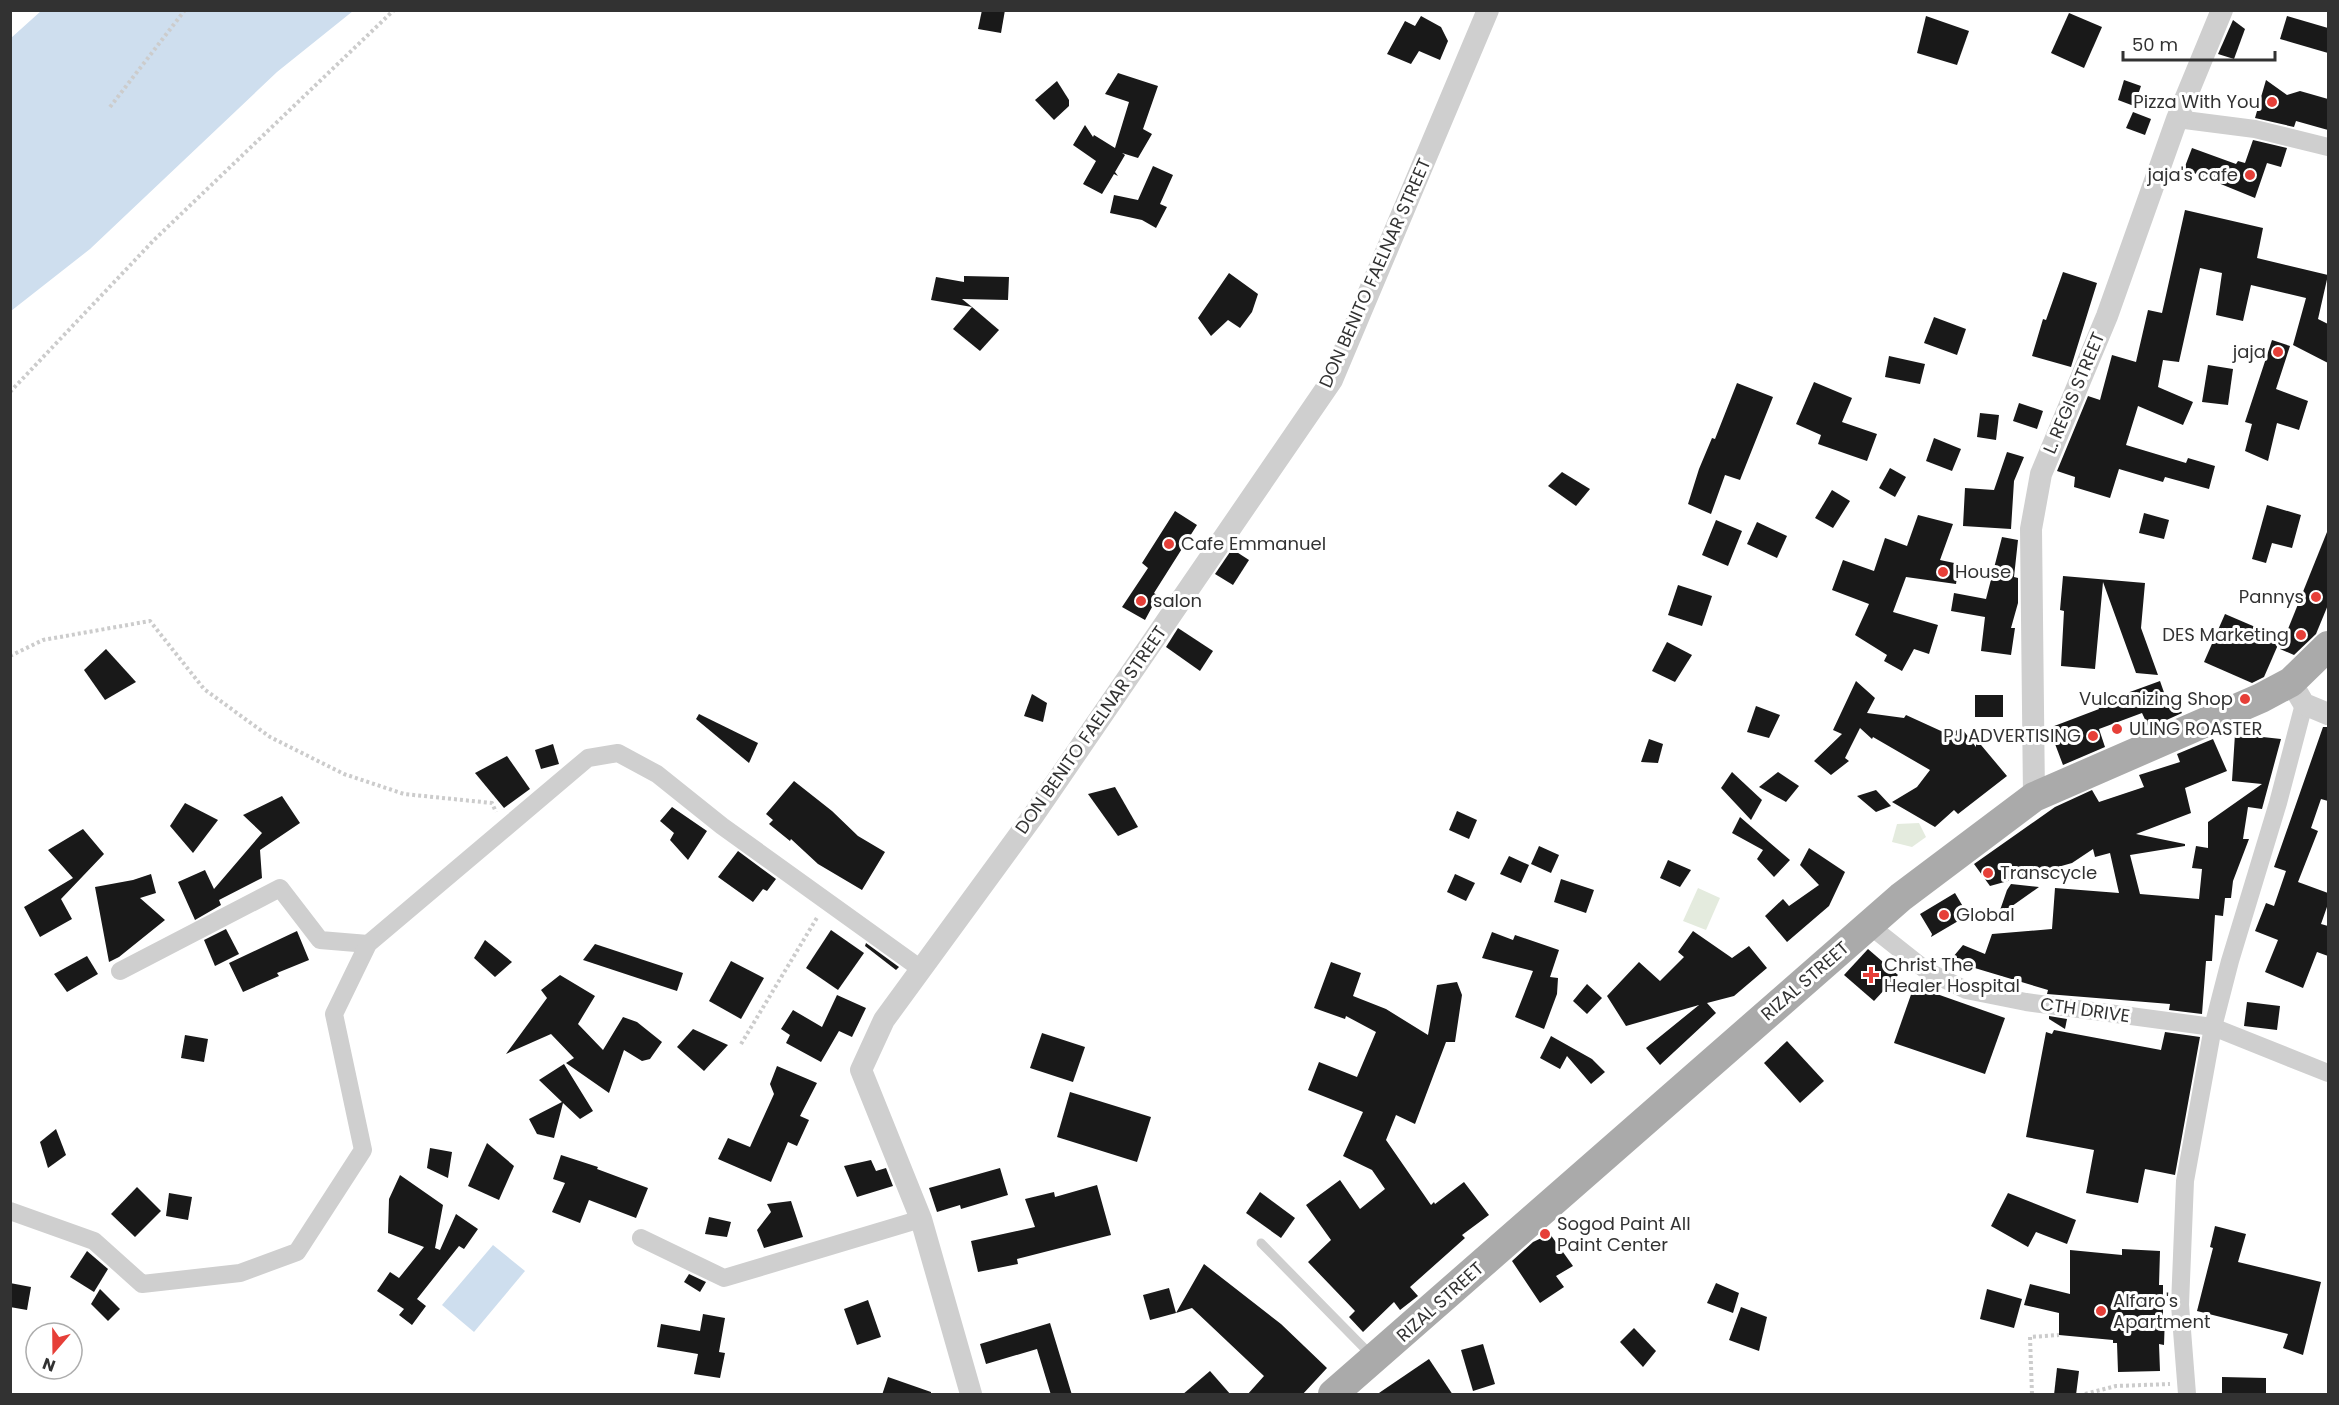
<svg xmlns="http://www.w3.org/2000/svg" width="2339" height="1405" font-family="Poppins,sans-serif">
	<style>
		.green { fill: #e4ebde }
		.water { fill: #cedeee }
		.building { fill: #191919 }
		.lines { fill: none; stroke-linecap: round; stroke-linejoin: round }
		.path { stroke: #ccc; stroke-width: 4; stroke-dasharray: 3 3; stroke-linecap: butt }
		.service { stroke: #cfcfcf; stroke-width: 9 }
		.minor { stroke: #cfcfcf; stroke-width: 18 }
		.tertiary { stroke: #cfcfcf; stroke-width: 22 }
		.primary { stroke: #aaa; stroke-width: 30 }
		.poi-dot { fill: #e63f38; stroke: #fff; stroke-width: 2 }
		.labels { text-anchor: middle; stroke-width: 6; stroke-linejoin: round; paint-order: stroke }
		.poi-label { font-size: 18px; fill: #323232; stroke: #fff; text-anchor: start }
		.street-label { font-size: 18px; fill: #323232; stroke: #fff }
	</style>
	<rect width="100%" height="100%" fill="#fff"/>
	<!-- green -->
	<g class="green">
		<polygon points="1919,823 1926,837 1912,847 1892,842 1897,824"/>
		<polygon points="1698,888 1720,898 1706,930 1683,921"/>
	</g>
	<!-- water -->
	<g class="water">
		<polygon points="41,11 41,10 353,11 277,72 90,249 11,311 11,38"/>
		<polygon points="493,1245 525,1271 474,1332 442,1305"/>
	</g>
	<!-- building -->
	<g class="building">
		<polygon points="982,10 1005,10 1001,33 978,29"/>
		<polygon points="2069,13 2102,27 2084,68 2051,53"/>
		<polygon points="1421,16 1441,27 1448,41 1440,60 1419,51 1411,64 1387,54 1405,21 1415,26"/>
		<polygon points="1926,16 1969,31 1957,65 1917,53"/>
		<polygon points="2287,16 2328,28 2328,53 2280,39"/>
		<polygon points="2233,20 2245,29 2234,59 2218,54"/>
		<polygon points="1118,73 1158,86 1143,129 1152,134 1138,158 1122,153 1125,155 1115,172 1118,176 1114,174 1102,194 1083,184 1096,161 1073,145 1085,125 1093,137 1094,135 1115,148 1129,102 1105,94"/>
		<polygon points="2124,80 2141,86 2134,106 2118,100"/>
		<polygon points="2266,80 2287,95 2300,91 2328,99 2328,130 2296,121 2294,127 2255,118"/>
		<polygon points="1057,81 1069,100 1069,106 1054,120 1035,100"/>
		<polygon points="2133,112 2151,119 2145,135 2126,128"/>
		<polygon points="2253,140 2287,148 2281,167 2267,163 2255,198 2184,169 2192,148 2236,164 2238,161 2245,163"/>
		<polygon points="1153,166 1173,175 1160,204 1167,207 1156,228 1142,220 1110,213 1114,195 1138,200"/>
		<polygon points="2185,210 2263,228 2257,258 2328,275 2318,319 2328,324 2328,363 2293,345 2306,298 2251,285 2243,321 2216,315 2222,273 2200,268 2179,362 2163,360 2158,387 2193,402 2183,425 2138,406 2126,445 2186,463 2188,458 2215,466 2209,489 2165,477 2163,482 2119,469 2110,498 2074,487 2075,477 2057,471 2088,396 2100,400 2112,355 2136,362 2148,310 2162,313"/>
		<polygon points="2063,272 2097,283 2071,367 2032,356 2043,319 2046,320"/>
		<polygon points="1229,273 1258,294 1252,312 1240,328 1228,320 1211,336 1198,318"/>
		<polygon points="964,276 1009,277 1008,300 962,299 972,307 931,300 936,277 964,282"/>
		<polygon points="972,307 999,330 980,351 953,329"/>
		<polygon points="1934,317 1966,329 1957,355 1924,343"/>
		<polygon points="2272,340 2290,346 2276,389 2308,401 2299,430 2277,423 2268,461 2245,451 2252,424 2245,422"/>
		<polygon points="1889,356 1925,364 1920,384 1885,377"/>
		<polygon points="2208,365 2233,369 2228,405 2202,402"/>
		<polygon points="1814,382 1852,398 1842,422 1877,434 1867,461 1818,444 1821,435 1796,424"/>
		<polygon points="1737,383 1773,397 1740,480 1725,475 1711,514 1688,504 1699,469 1712,438 1715,439"/>
		<polygon points="2019,403 2043,411 2037,429 2013,421"/>
		<polygon points="1980,413 1999,415 1996,440 1977,437"/>
		<polygon points="1934,438 1961,449 1952,471 1926,461"/>
		<polygon points="2007,452 2024,457 2014,481 2011,529 1963,526 1965,488 1994,490"/>
		<polygon points="1890,468 1906,477 1895,497 1879,488"/>
		<polygon points="1562,472 1590,489 1576,506 1548,486"/>
		<polygon points="1832,490 1850,501 1833,528 1815,518"/>
		<polygon points="2267,505 2301,515 2292,548 2272,543 2266,563 2252,559"/>
		<polygon points="1175,511 1197,525 1154,593 1158,596 1145,620 1122,607 1148,568 1142,563"/>
		<polygon points="2144,513 2169,520 2164,539 2139,533"/>
		<polygon points="1918,515 1953,524 1940,560 1959,564 1956,584 1906,577 1893,612 1938,625 1929,654 1914,649 1902,671 1884,661 1887,655 1855,635 1869,604 1832,590 1843,560 1874,571 1885,538 1907,546"/>
		<polygon points="1716,520 1742,531 1728,566 1702,555"/>
		<polygon points="1757,522 1787,536 1777,558 1747,544"/>
		<polygon points="2327,532 2328,605 2316,634 2294,655 2280,649"/>
		<polygon points="2002,537 2018,540 2014,577 2018,578 2018,603 2011,628 2015,628 2011,655 1981,651 1985,617 1951,611 1954,593 1986,599"/>
		<polygon points="1232,549 1249,560 1233,585 1215,574"/>
		<polygon points="2063,576 2145,583 2141,628 2158,675 2136,673 2103,582 2095,669 2061,666 2064,611 2060,610"/>
		<polygon points="1678,585 1712,596 1702,626 1668,615"/>
		<polygon points="2225,614 2281,638 2264,677 2252,683 2204,662"/>
		<polygon points="1178,628 1213,651 1200,671 1166,647"/>
		<polygon points="1667,642 1692,655 1675,682 1652,671"/>
		<polygon points="106,649 136,682 105,700 84,670"/>
		<polygon points="1856,681 1875,698 1867,713 1904,718 1906,715 1952,736 1960,726 1976,747 1976,739 2007,776 1958,814 1954,810 1935,827 1892,802 1917,787 1930,770 1873,737 1872,739 1860,728 1845,758 1849,761 1831,775 1814,761 1842,734 1833,730"/>
		<polygon points="2160,681 2167,701 2174,698 2182,713 2149,728 2142,713 2099,729 2105,747 2063,765 2049,728 2099,709 2097,704"/>
		<polygon points="1032,694 1047,703 1043,722 1024,716"/>
		<rect x="1975" y="695" width="28" height="22"/>
		<polygon points="1756,706 1780,715 1769,738 1747,732"/>
		<polygon points="699,714 758,743 749,763 696,719"/>
		<polygon points="2323,727 2328,727 2328,801 2321,799 2311,828 2318,831 2298,882 2328,893 2328,904 2321,924 2328,926 2328,956 2317,952 2303,988 2265,972 2278,940 2255,931 2266,903 2274,906 2286,871 2274,867"/>
		<polygon points="2235,734 2281,739 2262,809 2248,807 2243,839 2249,839 2233,881 2231,898 2225,898 2223,916 2215,915 2212,961 2206,961 2202,1014 2169,1010 2170,1004 2047,994 2048,990 1968,966 1965,972 1948,963 1963,945 1985,954 1992,934 2052,929 2055,888 2119,893 2110,853 2095,857 2093,849 2072,863 1990,886 1974,864 2055,807 2092,790 2099,802 2144,787 2139,775 2180,762 2177,754 2213,739 2227,771 2185,788 2191,813 2136,834 2185,844 2185,846 2130,855 2140,894 2199,899 2202,869 2192,868 2196,846 2208,848 2208,822 2262,784 2232,781"/>
		<polygon points="1649,739 1663,744 1658,763 1641,762"/>
		<polygon points="553,744 559,764 541,769 535,750"/>
		<polygon points="507,756 530,789 504,808 475,773"/>
		<polygon points="1732,772 1762,800 1751,820 1721,788"/>
		<polygon points="1778,772 1799,786 1786,802 1759,787"/>
		<polygon points="794,781 832,811 858,836 885,852 862,890 818,864 791,839 790,841 769,824 773,820 766,814"/>
		<polygon points="1115,787 1138,827 1118,836 1088,794"/>
		<polygon points="1876,790 1891,806 1876,812 1857,796"/>
		<polygon points="282,796 300,823 260,850 262,878 219,900 221,905 195,920 178,882 205,870 214,889 262,833 243,815"/>
		<polygon points="185,803 218,820 193,853 170,826"/>
		<polygon points="672,807 707,831 688,860 670,840 674,833 660,821"/>
		<polygon points="1457,811 1477,820 1469,839 1449,830"/>
		<polygon points="1740,817 1790,860 1774,877 1757,859 1763,850 1732,833"/>
		<polygon points="83,829 104,854 61,899 72,919 40,937 24,907 73,878 48,850"/>
		<polygon points="1539,846 1559,855 1551,873 1531,864"/>
		<polygon points="1809,848 1845,872 1829,906 1787,942 1765,916 1783,899 1789,906 1819,885 1800,865"/>
		<polygon points="738,851 776,879 767,891 763,889 753,902 718,877"/>
		<polygon points="1509,856 1529,865 1521,883 1500,874"/>
		<polygon points="1668,860 1691,870 1680,887 1660,878"/>
		<polygon points="151,874 156,893 140,898 165,920 119,957 109,962 95,887 133,880"/>
		<polygon points="1455,874 1475,883 1466,901 1447,892"/>
		<polygon points="1561,879 1594,890 1586,913 1554,902"/>
		<polygon points="2011,884 2039,887 1998,916 2007,890"/>
		<polygon points="1955,893 1965,910 1965,917 1931,937 1932,934 1920,914"/>
		<polygon points="226,929 239,954 215,966 204,940"/>
		<polygon points="831,930 864,953 838,990 806,968"/>
		<polygon points="297,931 309,960 277,973 279,976 243,992 229,963"/>
		<polygon points="1693,931 1732,958 1749,946 1767,968 1734,996 1707,1003 1716,1013 1660,1065 1646,1048 1699,1005 1626,1026 1607,996 1639,962 1660,981 1684,957 1678,952"/>
		<polygon points="1492,932 1513,940 1515,935 1559,950 1550,977 1558,978 1557,994 1544,1029 1515,1017 1533,971 1482,958"/>
		<polygon points="485,940 512,962 495,977 474,958"/>
		<polygon points="866,943 899,967 896,970 865,946"/>
		<polygon points="595,944 683,973 677,991 583,960"/>
		<polygon points="1868,949 1898,975 1874,1001 1844,975"/>
		<polygon points="87,956 98,974 67,992 54,974"/>
		<polygon points="731,961 764,978 741,1019 709,1001"/>
		<polygon points="1331,962 1361,973 1353,996 1386,1009 1428,1035 1437,985 1457,982 1462,995 1455,1042 1446,1042 1415,1124 1396,1115 1386,1140 1431,1205 1434,1202 1435,1204 1464,1182 1489,1215 1462,1235 1465,1238 1410,1287 1418,1296 1400,1310 1394,1302 1363,1332 1349,1317 1355,1311 1308,1262 1331,1240 1306,1205 1340,1180 1360,1209 1385,1189 1372,1170 1343,1156 1363,1112 1308,1090 1319,1062 1357,1077 1376,1032 1346,1016 1345,1019 1314,1008"/>
		<polygon points="560,975 595,996 578,1024 603,1050 623,1017 637,1022 662,1042 650,1059 642,1061 624,1050 609,1093 566,1063 574,1058 551,1034 506,1054 547,998 541,990"/>
		<polygon points="1587,984 1602,998 1587,1014 1573,1001"/>
		<polygon points="1914,986 2005,1018 1985,1074 1894,1043"/>
		<polygon points="837,995 866,1008 852,1037 839,1031 821,1062 786,1043 790,1035 781,1029 793,1010 822,1027"/>
		<polygon points="2247,1002 2280,1006 2277,1030 2244,1026"/>
		<polygon points="2049,1016 2067,1019 2065,1029 2049,1019"/>
		<polygon points="693,1029 728,1045 704,1071 677,1047"/>
		<polygon points="2054,1030 2161,1050 2165,1032 2200,1037 2175,1175 2145,1169 2138,1203 2086,1193 2094,1150 2026,1137 2046,1032 2052,1034"/>
		<polygon points="1042,1033 1085,1047 1073,1082 1030,1068"/>
		<polygon points="185,1035 208,1039 204,1062 181,1058"/>
		<polygon points="1551,1036 1592,1059 1605,1072 1591,1084 1567,1056 1560,1069 1540,1058"/>
		<polygon points="1787,1041 1824,1081 1800,1103 1764,1063"/>
		<polygon points="564,1064 593,1111 580,1119 563,1103 554,1138 537,1134 529,1119 562,1102 539,1080"/>
		<polygon points="777,1066 817,1083 800,1116 809,1120 797,1146 788,1142 771,1182 718,1159 728,1138 750,1147 774,1094 770,1084"/>
		<polygon points="1070,1092 1151,1117 1137,1162 1057,1137"/>
		<polygon points="56,1129 66,1155 48,1168 40,1142"/>
		<polygon points="487,1143 514,1166 499,1200 468,1186"/>
		<polygon points="430,1148 452,1152 448,1178 427,1168"/>
		<polygon points="561,1155 598,1167 597,1169 648,1188 636,1218 589,1200 580,1223 552,1212 565,1183 553,1179"/>
		<polygon points="871,1160 876,1171 886,1168 893,1186 857,1197 844,1166"/>
		<polygon points="1000,1168 1008,1195 961,1209 960,1205 937,1212 929,1188"/>
		<polygon points="400,1175 443,1205 435,1248 440,1250 456,1214 478,1229 464,1249 459,1246 417,1299 426,1306 412,1325 399,1315 404,1309 377,1291 390,1272 399,1278 424,1247 388,1233 389,1199"/>
		<polygon points="1097,1185 1111,1235 1017,1259 1018,1264 978,1272 971,1241 1035,1227 1025,1199 1054,1192 1055,1197"/>
		<polygon points="137,1187 161,1211 135,1237 111,1214"/>
		<polygon points="1260,1192 1295,1218 1281,1238 1246,1213"/>
		<polygon points="169,1193 192,1197 188,1220 166,1216"/>
		<polygon points="2008,1193 2076,1220 2067,1244 2036,1232 2028,1247 1991,1226"/>
		<polygon points="791,1201 803,1237 764,1248 757,1230 771,1212 767,1204"/>
		<polygon points="709,1217 731,1222 727,1237 705,1234"/>
		<polygon points="2215,1226 2246,1234 2238,1262 2321,1282 2303,1355 2283,1348 2288,1334 2197,1311 2213,1248 2210,1247"/>
		<polygon points="1550,1234 1573,1266 1556,1276 1564,1287 1540,1303 1512,1261 1533,1242"/>
		<polygon points="2122,1249 2160,1251 2159,1285 2163,1285 2163,1316 2165,1315 2164,1345 2159,1344 2160,1371 2118,1372 2117,1343 2113,1343 2113,1340 2059,1335 2059,1313 2024,1305 2030,1284 2070,1294 2070,1250 2122,1255"/>
		<polygon points="87,1251 108,1269 94,1292 70,1277"/>
		<polygon points="1204,1264 1281,1324 1327,1368 1302,1395 1247,1395 1264,1376 1192,1308 1176,1313"/>
		<polygon points="689,1274 706,1282 700,1292 684,1282"/>
		<polygon points="10,1283 31,1287 27,1310 10,1307"/>
		<polygon points="1716,1283 1739,1293 1733,1313 1707,1303"/>
		<polygon points="1169,1288 1176,1313 1150,1320 1143,1295"/>
		<polygon points="100,1289 120,1309 108,1321 91,1304"/>
		<polygon points="1987,1289 2022,1299 2014,1328 1980,1319"/>
		<polygon points="868,1300 881,1337 857,1345 844,1309"/>
		<polygon points="1741,1307 1767,1317 1759,1351 1729,1340"/>
		<polygon points="703,1314 725,1318 719,1352 725,1353 720,1378 694,1374 698,1354 657,1347 661,1324 700,1331"/>
		<polygon points="1050,1323 1072,1395 1051,1395 1037,1349 986,1364 980,1344"/>
		<polygon points="1634,1328 1656,1351 1643,1367 1620,1342"/>
		<polygon points="1483,1344 1495,1384 1473,1391 1461,1350"/>
		<polygon points="1429,1359 1453,1395 1376,1395"/>
		<polygon points="2057,1368 2079,1371 2076,1395 2054,1395"/>
		<polygon points="1210,1371 1231,1395 1182,1395"/>
		<polygon points="888,1377 931,1392 931,1395 882,1395"/>
		<polygon points="2222,1377 2266,1378 2266,1395 2222,1395"/>
	</g>
	<g class="lines">
		<!-- path -->
		<g class="path">
			<polyline points="110,107 185,10"/>
			<polyline points="10,392 154,240 394,10"/>
			<polyline points="10,656 43,640 150,621 204,689 270,737 344,774 404,794 492,803 496,812"/>
			<polyline points="741,1044 818,916"/>
			<polyline points="2032,1394 2030,1337 2059,1335"/>
			<polyline points="2085,1394 2116,1386 2170,1384"/>
		</g>
		<!-- service -->
		<polyline class="service" points="1261,1243 1372,1356"/>
		<!-- minor -->
		<g class="minor">
			<polyline points="2177,119 2255,129 2328,147"/>
			<polyline points="1869,925 1927,971 1966,990 2026,1002 2213,1027 2328,1073"/>
			<polyline points="120,971 280,888 320,940 368,944"/>
			<polyline points="10,1211 94,1241 142,1284 240,1273 297,1252 363,1150 334,1014 368,944 588,758 618,753 657,774 722,826 921,969"/>
			<polyline points="641,1238 724,1278 921,1219"/>
			<polyline points="2187,1394 2180,1305 2185,1181 2213,1027 2230,961 2278,803 2304,704"/>
		</g>
		<!-- tertiary -->
		<g class="tertiary">
			<polyline points="2291,682 2304,704 2328,714"/>
			<polyline points="2034,797 2031,529 2041,474 2107,316 2177,119 2222,10"/>
			<polyline points="971,1394 921,1219 861,1070 884,1020 1033,816 1332,380 1488,10"/>
		</g>
		<!-- primary -->
		<polyline class="primary" points="1333,1394 1901,897 2034,797 2261,698 2291,682 2328,646"/>
	</g>
	<!-- markers -->
	<g class="poi-dot">
		<circle cx="2272" cy="102" r="6"/>
		<circle cx="2250" cy="175" r="6"/>
		<circle cx="2278" cy="352" r="6"/>
		<circle cx="1169" cy="544" r="6"/>
		<circle cx="1943" cy="572" r="6"/>
		<circle cx="2316" cy="597" r="6"/>
		<circle cx="1141" cy="601" r="6"/>
		<circle cx="2301" cy="635" r="6"/>
		<circle cx="2245" cy="699" r="6"/>
		<circle cx="2117" cy="729" r="6"/>
		<circle cx="2093" cy="736" r="6"/>
		<circle cx="1988" cy="873" r="6"/>
		<circle cx="1944" cy="915" r="6"/>
		<path d="M1868 966h6v6h6v6h-6v6h-6v-6h-6v-6h6z"/>
		<circle cx="1545" cy="1234" r="6"/>
		<circle cx="2101" cy="1311" r="6"/>
	</g>
	<g class="labels">
		<!-- poi labels -->
		<g class="poi-label">
			<text x="2260" y="108" text-anchor="end">Pizza With You</text>
			<text x="2238" y="181" text-anchor="end">jaja's cafe</text>
			<text x="2266" y="358" text-anchor="end">jaja</text>
			<text x="1181" y="550">Cafe Emmanuel</text>
			<text x="1955" y="578">House</text>
			<text x="2304" y="603" text-anchor="end">Pannys</text>
			<text x="1153" y="607">salon</text>
			<text x="2289" y="641" text-anchor="end">DES Marketing</text>
			<text x="2233" y="705" text-anchor="end">Vulcanizing Shop</text>
			<text x="2129" y="735">ULING ROASTER</text>
			<text x="2081" y="742" text-anchor="end">PJ ADVERTISING</text>
			<text x="2000" y="879">Transcycle</text>
			<text x="1956" y="921">Global</text>
			<text x="1884" y="971">Christ The<tspan x="1884" dy="21">Healer Hospital</tspan></text>
			<text x="1557" y="1230">Sogod Paint All<tspan x="1557" dy="21">Paint Center</tspan></text>
			<text x="2113" y="1307">Alfaro's<tspan x="2113" dy="21">Apartment</tspan></text>
		</g>
		<!-- street labels -->
		<g class="street-label">
			<text transform="translate(1375 273) rotate(-66)" y="6">DON BENITO FAELNAR STREET</text>
			<text transform="translate(2074 393) rotate(-67)" y="6">L. REGIS STREET</text>
			<text transform="translate(1091 730) rotate(-55)" y="6">DON BENITO FAELNAR STREET</text>
			<text transform="translate(1805 981) rotate(-41)" y="6">RIZAL STREET</text>
			<text transform="translate(2085 1010) rotate(8)" y="6">CTH DRIVE</text>
			<text transform="translate(1440 1302) rotate(-42)" y="6">RIZAL STREET</text>
		</g>
	</g>
	<!-- border -->
	<rect width="2339" height="1405" fill="none" stroke="#323232" stroke-width="24"/>
	<!-- north arrow -->
	<g transform="translate(54 1351) rotate(200)"><circle r="28" fill="#ffffff" stroke="#adadad" stroke-width="1.5"/>
	<path d="M0-4.5L10 22L0 15L-10 22Z" fill="#e63f38"/>
	<text y="-9" font-size="16" font-weight="bold" text-anchor="middle" fill="#323232">N</text>
	</g>
	<!-- scale -->
	<path d="M2123 51v9h152v-9" fill="none" stroke="#323232" stroke-width="3"/>
	<text x="2132" y="51" font-size="18" fill="#323232" stroke="#ffffff" stroke-width="4.5" paint-order="stroke">50 m</text>
</svg>
